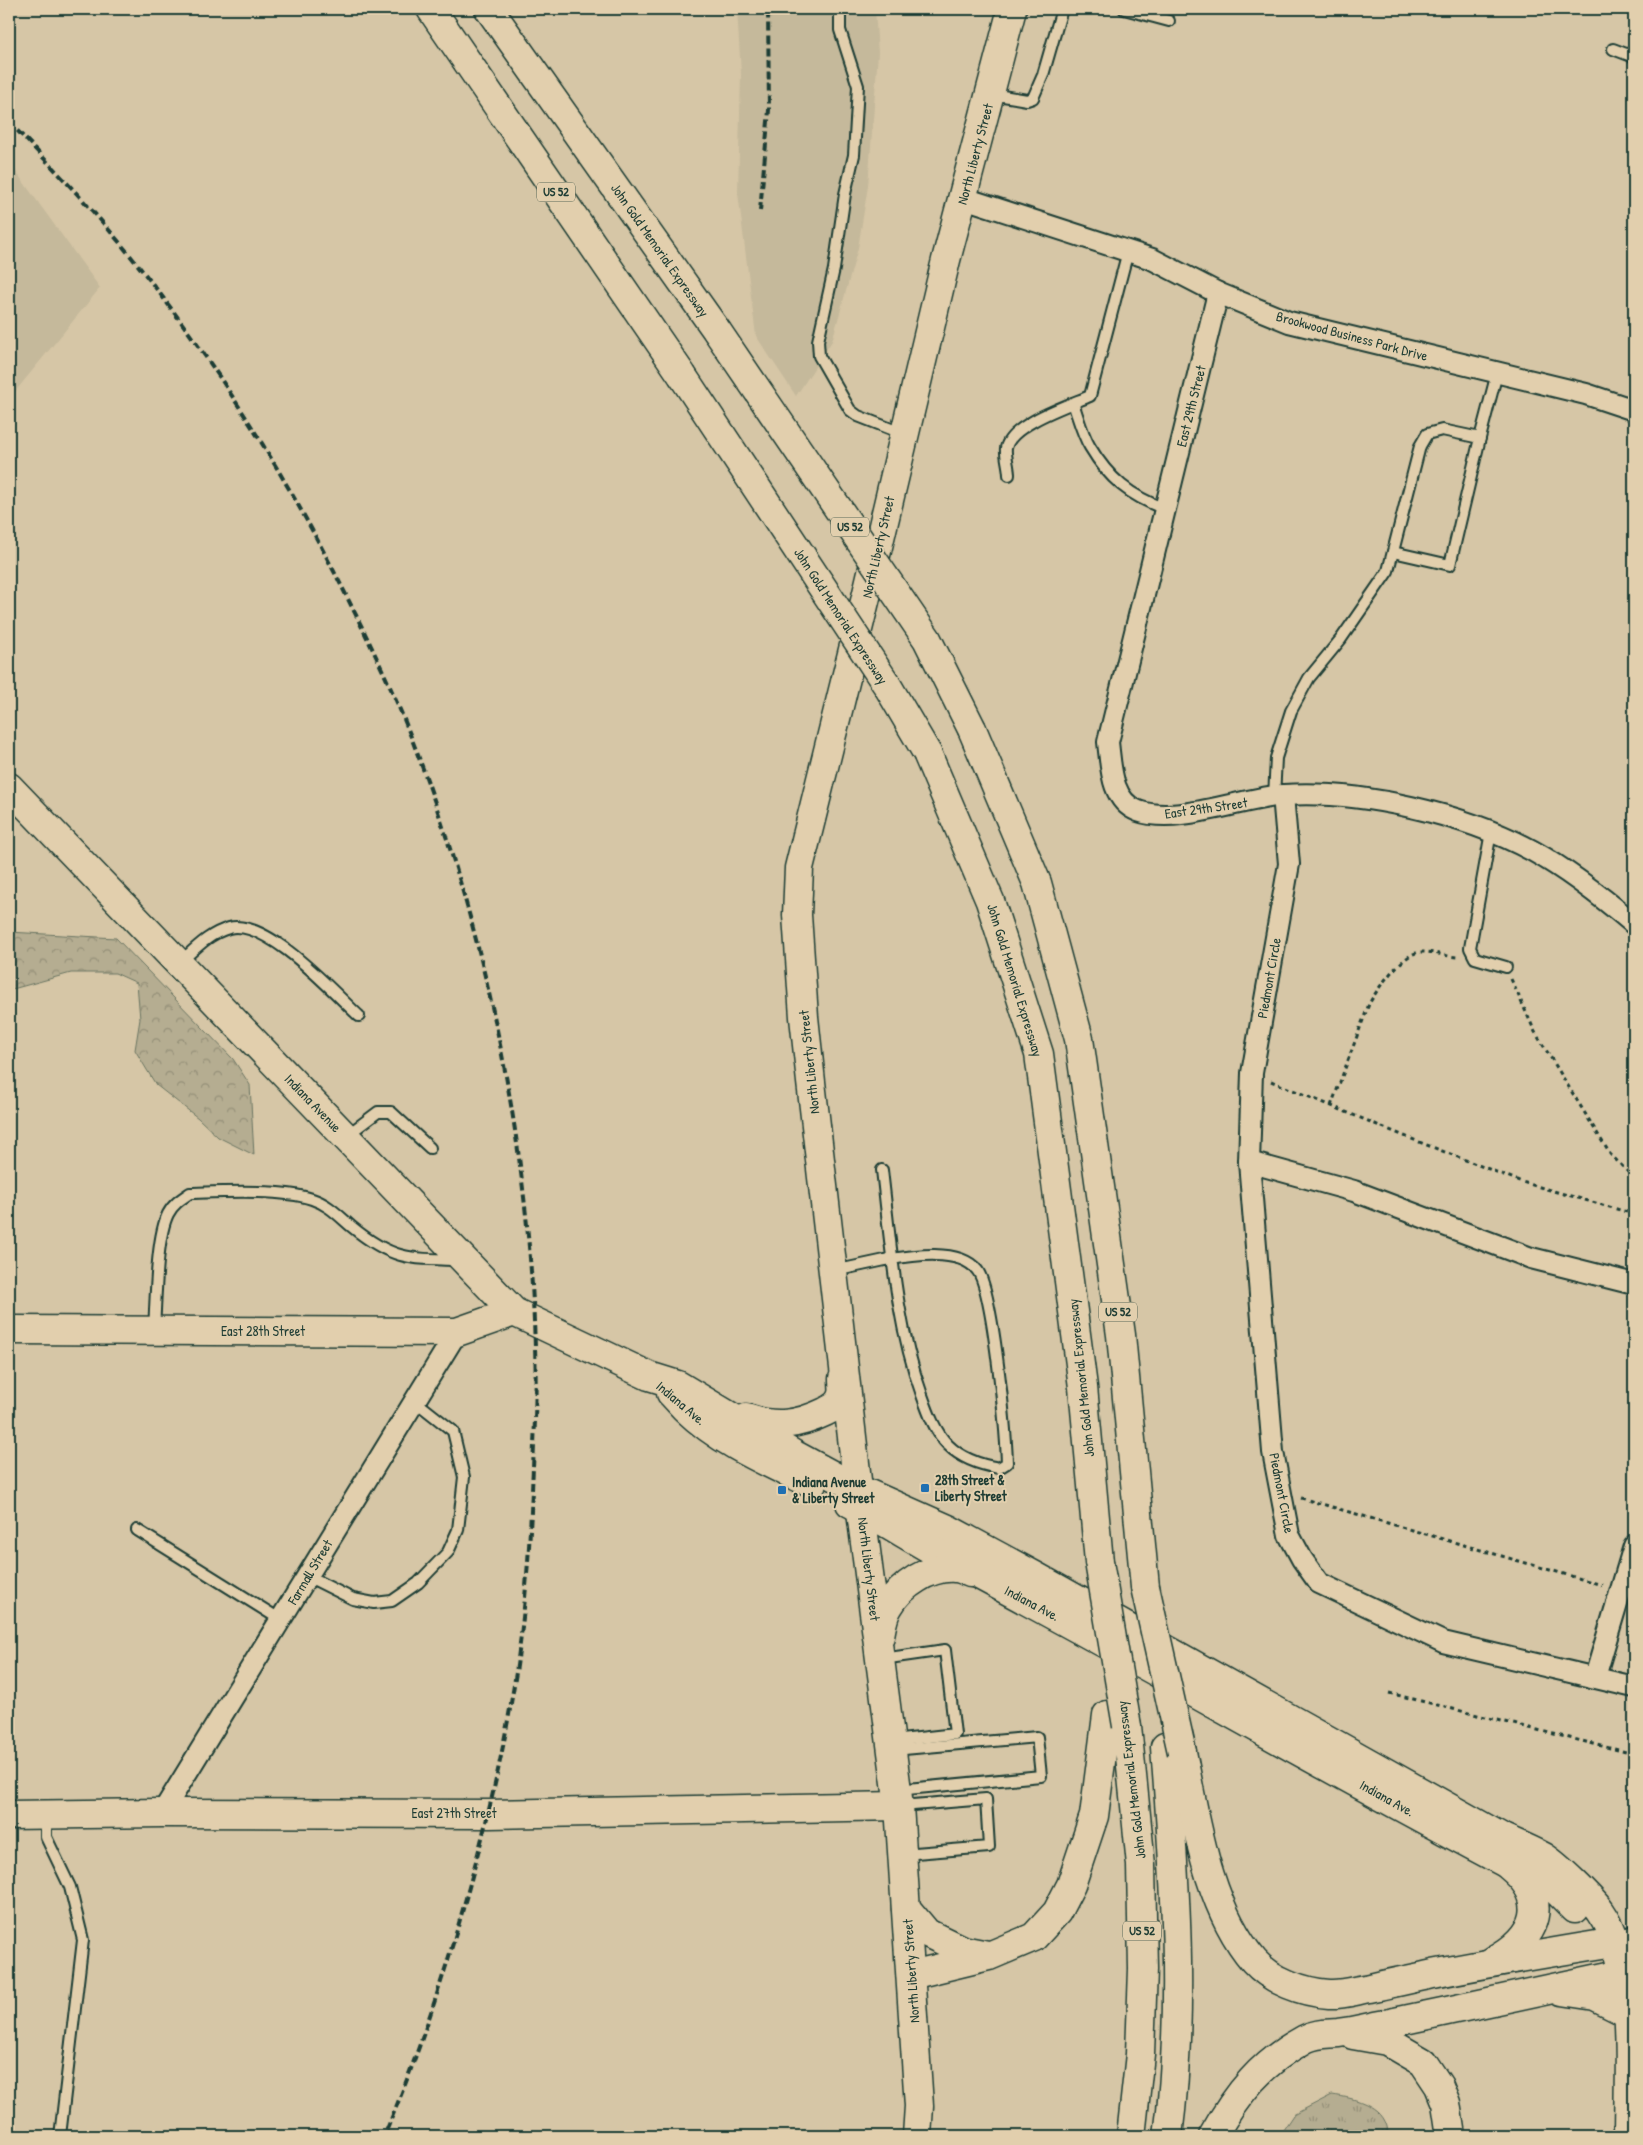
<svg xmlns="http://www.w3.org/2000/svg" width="1643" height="2145" font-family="'Patrick Hand',sans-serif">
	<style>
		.built { fill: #c5b99b }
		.grass { fill: url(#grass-tufts); stroke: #6a7562 }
		.forest { fill: url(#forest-crowns); stroke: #6a7562 }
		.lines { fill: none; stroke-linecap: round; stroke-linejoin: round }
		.lane-casing { stroke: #1f3d34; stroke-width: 14 }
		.street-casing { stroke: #1f3d34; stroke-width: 24 }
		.secondary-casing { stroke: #1f3d34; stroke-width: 31 }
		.highway-casing { stroke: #1f3d34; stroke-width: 31 }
		.path { stroke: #1f3d34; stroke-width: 3; stroke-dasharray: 4 4; stroke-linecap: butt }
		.lane { stroke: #e2cfad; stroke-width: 10 }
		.street { stroke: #e2cfad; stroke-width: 20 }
		.secondary { stroke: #e2cfad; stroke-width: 28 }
		.highway { stroke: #e2cfad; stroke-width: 28 }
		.rail { stroke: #1f3d34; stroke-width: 4; stroke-dasharray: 8 4; stroke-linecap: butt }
		.highway-bridge-casing { stroke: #1f3d34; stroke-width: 31; stroke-linecap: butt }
		.highway-bridge { stroke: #e2cfad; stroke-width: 28 }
		.poi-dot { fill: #1f6fb2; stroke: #e2cfad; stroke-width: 2 }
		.labels { text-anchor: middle; stroke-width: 4; stroke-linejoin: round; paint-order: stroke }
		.shield { fill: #e2cfad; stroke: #5a6958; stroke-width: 1 }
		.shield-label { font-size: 12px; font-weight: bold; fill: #1f3d34 }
		.street-label { font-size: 14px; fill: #1f3d34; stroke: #e2cfad }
		.poi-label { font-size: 14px; font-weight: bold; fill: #1f3d34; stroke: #e2cfad; text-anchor: start }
	</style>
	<defs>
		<pattern id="grass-tufts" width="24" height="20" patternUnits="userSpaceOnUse" patternTransform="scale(1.25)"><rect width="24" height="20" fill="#b5ad91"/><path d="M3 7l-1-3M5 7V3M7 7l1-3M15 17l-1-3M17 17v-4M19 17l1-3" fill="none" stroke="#938e77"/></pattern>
		<pattern id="forest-crowns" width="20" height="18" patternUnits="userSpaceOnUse" patternTransform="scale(1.25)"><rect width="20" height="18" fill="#b5ad91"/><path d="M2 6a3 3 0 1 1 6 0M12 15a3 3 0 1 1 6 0" fill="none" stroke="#938e77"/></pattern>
	</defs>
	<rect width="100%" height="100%" fill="#d6c6a6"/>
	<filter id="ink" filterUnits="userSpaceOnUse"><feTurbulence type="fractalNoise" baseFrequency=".02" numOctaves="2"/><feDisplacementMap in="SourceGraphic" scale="10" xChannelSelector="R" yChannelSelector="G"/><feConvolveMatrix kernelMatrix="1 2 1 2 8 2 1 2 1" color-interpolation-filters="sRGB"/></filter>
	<g filter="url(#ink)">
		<!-- built -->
		<g class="built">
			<polygon points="737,9 875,9 878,53 868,186 858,248 832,341 796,396 756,336 738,193 741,74"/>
			<polygon points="9,162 100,288 9,399"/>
		</g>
		<!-- grass -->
		<path class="grass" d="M1332,2095c24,3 57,12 56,41h-109l14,-21z"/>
		<!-- forest -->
		<polygon class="forest" points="9,932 116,938 233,1059 250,1085 254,1155 218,1137 198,1118 156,1085 135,1050 140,1019 137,983 115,973 71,973 9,990"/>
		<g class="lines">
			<!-- lane casing -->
			<g class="lane-casing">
				<g id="lane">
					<polyline points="840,9 840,30 858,86 854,155 845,194 834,269 818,341 819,356 850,410 858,416 904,434"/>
					<polyline points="1124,9 1169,21"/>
					<polyline points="1613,49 1634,57"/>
					<polyline points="991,94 1027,100 1033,98 1043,75 1062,9"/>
					<path d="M1073,403c5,14 9,31 17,44 19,32 40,49 75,62"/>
					<path d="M1009,475c0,-8 -4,-20 -3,-27 5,-24 63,-43 84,-52l38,-145"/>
					<polyline points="1393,552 1450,565 1480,438"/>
					<polyline points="1274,797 1276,758 1291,711 1309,678 1341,639 1388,571 1420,446 1427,434 1442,430 1480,438 1497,373"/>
					<polyline points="1491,832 1470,948 1475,958 1506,967"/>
					<path d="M179,963c16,-14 29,-29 50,-35 38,-10 103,63 130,88"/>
					<polyline points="346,1136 378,1112 391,1112 430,1148"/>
					<path d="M834,1271l51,-11c24,-4 74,-13 92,10 16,19 29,162 30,193l-8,5c-18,-3 -37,-9 -51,-23 -13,-13 -20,-33 -26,-50 -26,-72 -31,-149 -40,-225"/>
					<path d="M154,1329c2,-28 2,-91 14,-115 5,-10 13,-15 22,-21 33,-1 92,-4 122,6 16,5 27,17 40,28 39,32 56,32 105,33"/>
					<polyline points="137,1530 281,1620"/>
					<polyline points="307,1576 353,1599 374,1603 392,1601 418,1583 448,1552 458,1530 464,1477 453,1431 415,1401"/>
					<polyline points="882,1659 945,1650 955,1734 892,1741"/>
					<polyline points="893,1750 1037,1737 1041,1776 897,1790"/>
					<polyline points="901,1806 986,1799 989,1847 903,1854"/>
					<polyline points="46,1816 46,1837 70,1887 83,1940 60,2136"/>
				</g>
			</g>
			<!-- street casing -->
			<g class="street-casing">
				<g id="street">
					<polyline points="964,198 1152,259 1218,293 1289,322 1586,394 1634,410"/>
					<path d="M1218,293l-110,449c3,24 3,59 30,69 39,14 105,-13 146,-16 77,-5 181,19 249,56 36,20 69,46 101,73"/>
					<polyline points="1283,795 1289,864 1252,1073 1249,1162 1273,1452 1289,1535 1302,1559 1319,1583 1443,1642 1634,1687"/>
					<polyline points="1249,1162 1354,1191 1531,1258 1634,1284"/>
					<polyline points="1595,1677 1634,1546"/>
					<polyline points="162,1813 457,1332"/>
					<polyline points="1615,1942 1634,1936"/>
				</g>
			</g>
			<!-- secondary casing -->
			<g class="secondary-casing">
				<g id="secondary">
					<path d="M9,787l505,525 135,64 29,9 117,70 63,34 90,40 89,48 466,261c14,6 28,12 41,19 14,9 48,42 57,55 37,52 28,162 28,224"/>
					<polyline points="9,1330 457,1332 514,1312"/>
					<path d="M671,1393c5,5 10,11 15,16 35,34 83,54 126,75"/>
					<path d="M746,1418c29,10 52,7 79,-6 8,-4 16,-8 18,-18 1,-4 0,-10 0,-15"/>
					<path d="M850,1503c32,16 63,37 95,54 205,108 404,226 610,332l20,20"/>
					<path d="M880,1636c2,-11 3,-21 9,-30 12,-21 41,-40 66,-38 5,0 11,3 15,5"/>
					<polyline points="9,1815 162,1813 489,1814 899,1806"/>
					<polyline points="917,2136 919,2106 899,1806 858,1489 811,1082 804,1017 797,915 799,868 867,593 946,260 1012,9"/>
				</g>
			</g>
			<!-- highway casing -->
			<g class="highway-casing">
				<g id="highway">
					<polyline points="431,9 682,375"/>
					<polyline points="489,9 717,331"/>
					<polyline points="972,729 1037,883 1079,1039 1121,1335 1145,1587"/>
					<polyline points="927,753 990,901 1039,1054 1083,1387 1099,1562"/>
					<polyline points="1127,1726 1141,1865 1143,1969 1140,2054 1131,2136"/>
					<path d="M1165,1747c10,130 20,260 3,389"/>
					<path d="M1182,1752c14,68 25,154 72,209 18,20 48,31 75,33 13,1 28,-4 41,-6 21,-5 42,-9 63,-14 60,-12 121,-22 182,-32"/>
					<polyline points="906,1908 927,1933 962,1950 988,1955"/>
					<path d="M1494,1960c44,-24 57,-60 15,-94"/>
					<polyline points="911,1975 989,1956 1034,1937 1057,1912 1071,1885 1094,1816 1107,1715"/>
					<polyline points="1562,1991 1595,1996 1629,2013"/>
					<polyline points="1353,2035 1387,2041 1423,2062 1439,2086 1446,2103 1451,2136"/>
					<path d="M1213,2136c24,-43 48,-73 92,-97 11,-6 22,-5 33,-6 17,-2 35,-7 52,-10 78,-16 156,-34 233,-50"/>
				</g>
			</g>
			<!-- path -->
			<g class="path">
				<polyline points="1511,979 1535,1032 1610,1154 1634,1178"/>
				<polyline points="1271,1081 1409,1138 1522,1182 1634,1214"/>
				<path d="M1331,1106l38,-102c8,-15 33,-50 51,-52 12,-1 27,5 39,5"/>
				<polyline points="1301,1498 1602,1585"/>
				<polyline points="1389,1693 1634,1754"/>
			</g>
			<!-- lane -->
			<use href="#lane" class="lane"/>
			<!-- street -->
			<use href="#street" class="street"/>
			<!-- secondary -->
			<use href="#secondary" class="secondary"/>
			<!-- highway -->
			<use href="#highway" class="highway"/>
			<!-- rail -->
			<g class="rail">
				<path d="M9,122c38,39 76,79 111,121 88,107 162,225 224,348 26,52 52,105 72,159 71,188 113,397 119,598 2,47 -1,95 -3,142 -3,69 -8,138 -20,207 -13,79 -33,156 -55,233 -21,70 -44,139 -73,206"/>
				<polyline points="760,211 769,110 768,9"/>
			</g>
			<!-- highway-bridge casing -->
			<g class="highway-bridge-casing">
				<g id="highway-bridge">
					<polyline points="717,331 927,639 972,729"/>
					<polyline points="682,375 887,685 927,753"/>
					<polyline points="1099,1562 1127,1726"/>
					<polyline points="1145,1587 1182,1752"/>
				</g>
			</g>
			<!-- highway-bridge -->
			<use href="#highway-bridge" class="highway-bridge"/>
		</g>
	</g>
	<!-- markers -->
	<g class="poi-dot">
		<rect x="920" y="1483" width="10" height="10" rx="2.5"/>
		<rect x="777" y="1485" width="10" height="10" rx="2.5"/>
	</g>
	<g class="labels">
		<!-- shield labels -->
		<g class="shield">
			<rect x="537" y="182.5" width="38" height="19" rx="4"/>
			<rect x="831" y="517.5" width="38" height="19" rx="4"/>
			<rect x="1099" y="1302.5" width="38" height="19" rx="4"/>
			<rect x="1123" y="1921.5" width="38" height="19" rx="4"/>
		</g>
		<g class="shield-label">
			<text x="556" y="196">US 52</text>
			<text x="850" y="531">US 52</text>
			<text x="1118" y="1316">US 52</text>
			<text x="1142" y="1935">US 52</text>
		</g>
		<!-- street labels -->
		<g class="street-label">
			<text transform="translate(975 154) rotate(-75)" y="5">North Liberty Street</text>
			<text transform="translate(660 250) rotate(55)" y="5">John Gold Memorial Expressway</text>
			<text transform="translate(1352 336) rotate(15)" y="5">Brookwood Business Park Drive</text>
			<text transform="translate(1191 406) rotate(-76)" y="5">East 29th Street</text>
			<text transform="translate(878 547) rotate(-77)" y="5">North Liberty Street</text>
			<text transform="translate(841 616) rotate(57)" y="5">John Gold Memorial Expressway</text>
			<text transform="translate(1206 808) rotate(-8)" y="5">East 29th Street</text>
			<text transform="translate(1269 978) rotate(-80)" y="5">Piedmont Circle</text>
			<text transform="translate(1015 980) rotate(73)" y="5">John Gold Memorial Expressway</text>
			<text transform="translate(809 1062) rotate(-96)" y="5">North Liberty Street</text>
			<text transform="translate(313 1103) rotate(46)" y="5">Indiana Avenue</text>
			<text x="263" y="1336">East 28th Street</text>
			<text transform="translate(1081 1378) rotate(-96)" y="5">John Gold Memorial Expressway</text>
			<text transform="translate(681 1403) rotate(40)" y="5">Indiana Ave.</text>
			<text transform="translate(1282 1493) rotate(79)" y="5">Piedmont Circle</text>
			<text transform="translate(869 1569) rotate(83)" y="5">North Liberty Street</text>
			<text transform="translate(310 1572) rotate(-59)" y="5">Farmall Street</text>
			<text transform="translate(1032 1603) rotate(28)" y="5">Indiana Ave.</text>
			<text transform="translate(1131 1780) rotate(-97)" y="5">John Gold Memorial Expressway</text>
			<text transform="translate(1387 1798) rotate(29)" y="5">Indiana Ave.</text>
			<text x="454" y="1818">East 27th Street</text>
			<text transform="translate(911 1971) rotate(-94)" y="5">North Liberty Street</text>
		</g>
		<!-- poi labels -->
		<g class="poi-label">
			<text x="935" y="1485">28th Street &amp;<tspan x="935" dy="16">Liberty Street</tspan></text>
			<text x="792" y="1487">Indiana Avenue<tspan x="792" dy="16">&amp; Liberty Street</tspan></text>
		</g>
	</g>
	<!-- margin -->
	<rect width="1643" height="2145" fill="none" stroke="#e2cfad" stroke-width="30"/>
	<rect x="15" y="15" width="1613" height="2115" fill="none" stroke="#1f3d34" stroke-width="2" filter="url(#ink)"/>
</svg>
